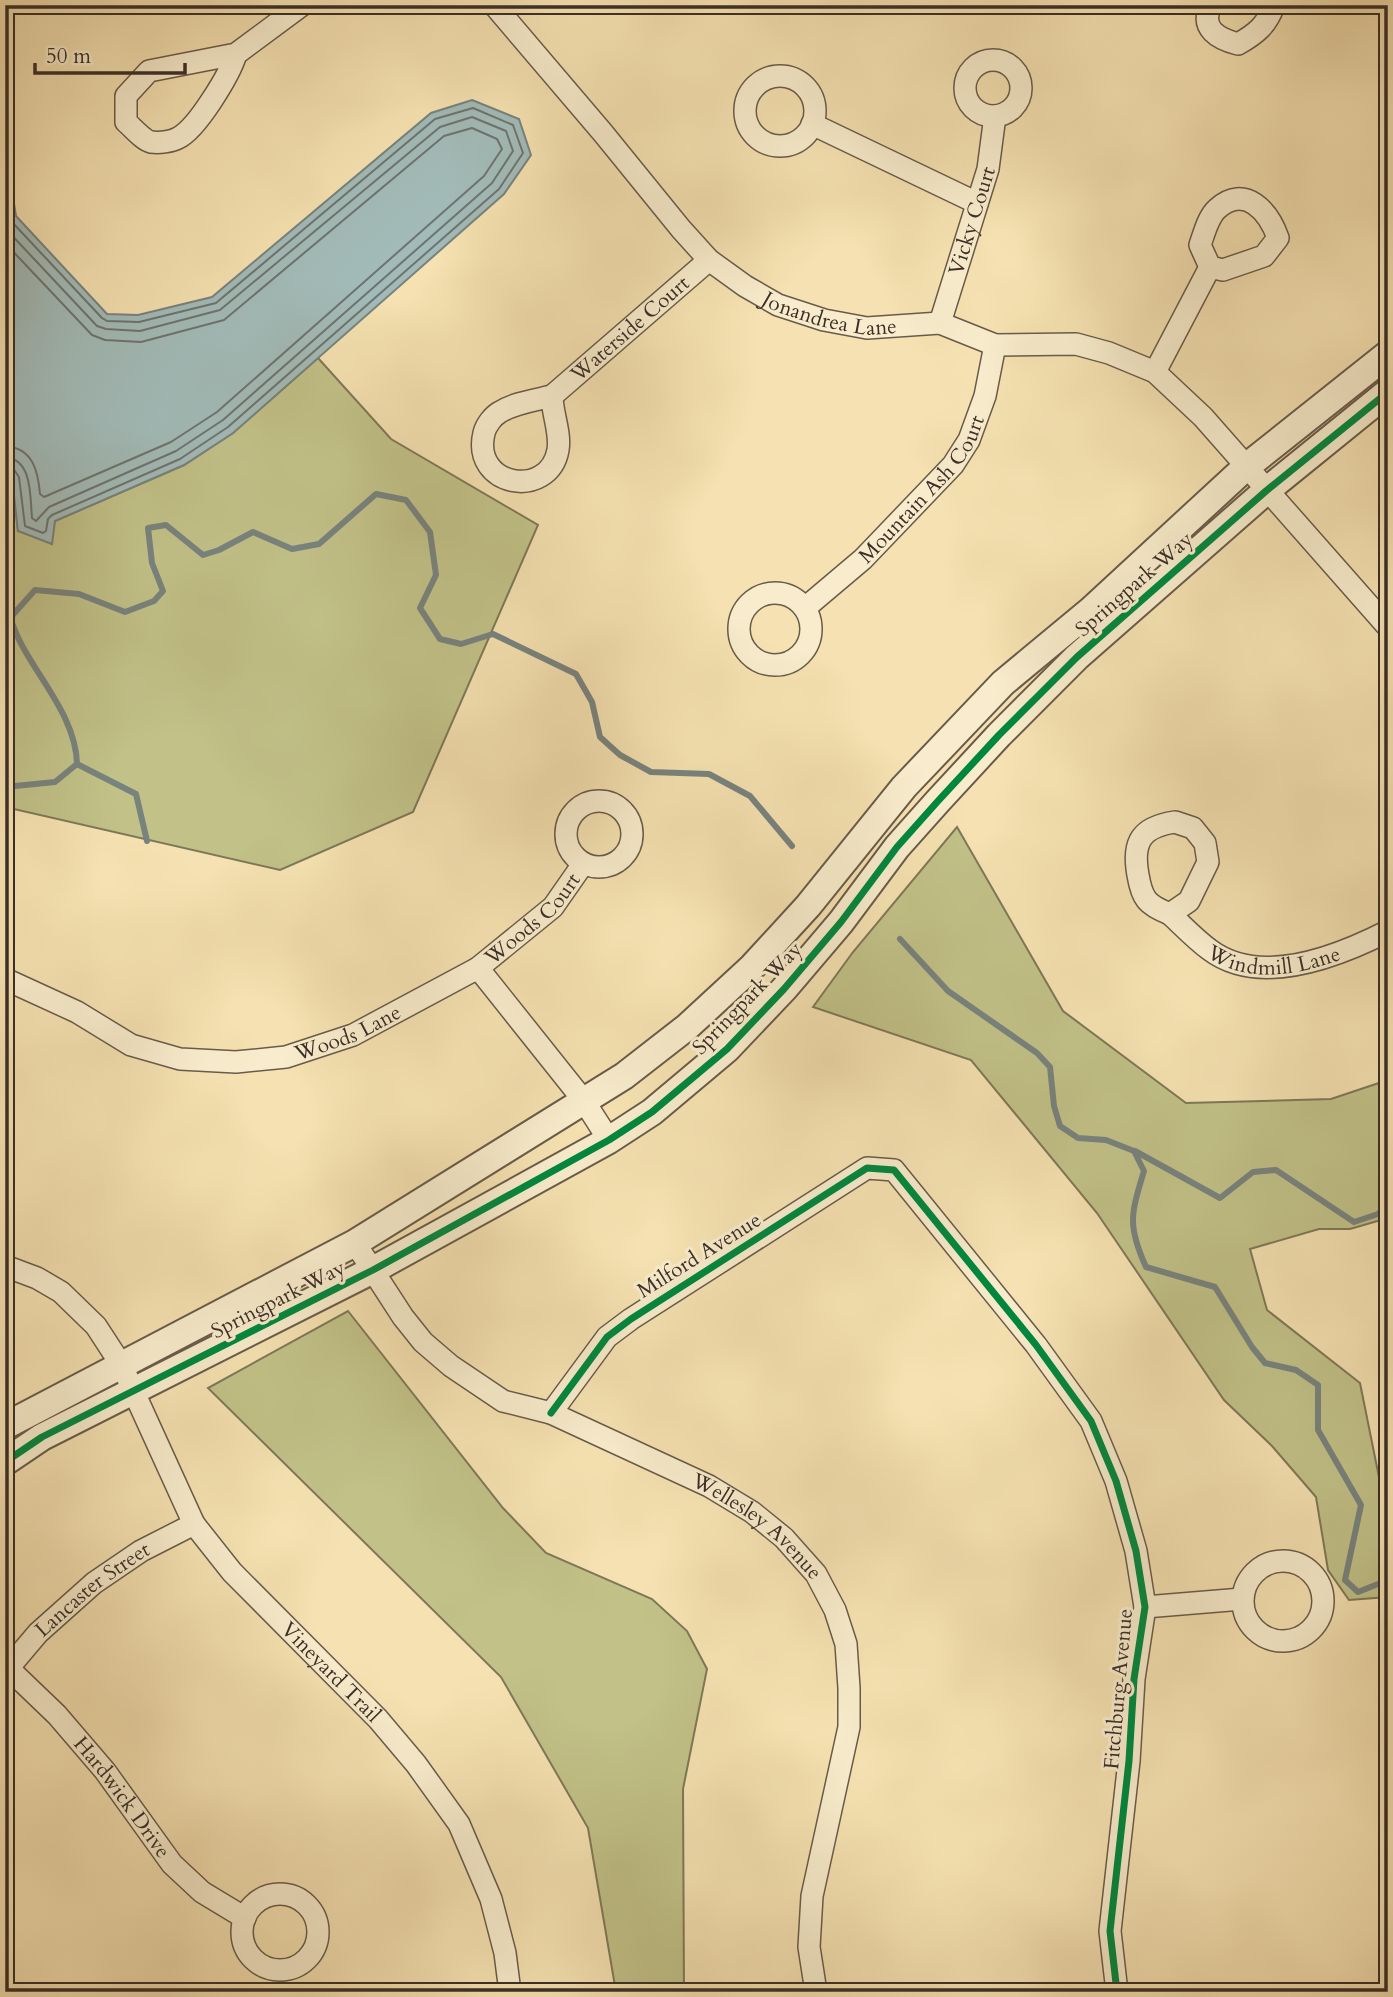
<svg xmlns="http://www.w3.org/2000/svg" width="1393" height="1997" font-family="Cardo,serif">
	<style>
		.green { fill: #c1c188; stroke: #7e7858; stroke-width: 2 }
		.water { fill: #a2bbb8; stroke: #78837e; stroke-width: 2 }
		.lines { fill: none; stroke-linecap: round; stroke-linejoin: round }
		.shore { stroke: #6e7470; stroke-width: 2 }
		.stream { stroke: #78837e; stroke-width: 6 }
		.minor-casing { stroke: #695b4a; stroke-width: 24 }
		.tertiary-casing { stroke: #695b4a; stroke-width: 30 }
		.minor { stroke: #f8eccc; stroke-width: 21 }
		.tertiary { stroke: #f8eccc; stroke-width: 26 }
		.cycleway-casing { stroke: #f8eccc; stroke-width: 11 }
		.cycleway { stroke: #00873e; stroke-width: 7 }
		.labels { text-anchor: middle; stroke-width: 6; stroke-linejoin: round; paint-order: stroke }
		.street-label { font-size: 21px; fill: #3a2e28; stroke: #f8eccc }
	</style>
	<rect width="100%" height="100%" fill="#f5e1b1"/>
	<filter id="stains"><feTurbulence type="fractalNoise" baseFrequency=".00286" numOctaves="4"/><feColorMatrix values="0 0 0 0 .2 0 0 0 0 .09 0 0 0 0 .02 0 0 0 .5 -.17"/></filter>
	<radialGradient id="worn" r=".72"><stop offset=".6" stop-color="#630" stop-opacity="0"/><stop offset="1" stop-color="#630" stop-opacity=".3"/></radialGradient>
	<!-- green -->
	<g class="green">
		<polygon points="318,358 391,439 538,525 413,812 280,870 5,807 5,469 12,478 18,531 55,521 184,465 233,433"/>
		<polygon points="957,827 1063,1011 1186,1103 1331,1099 1388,1080 1388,1218 1350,1229 1319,1229 1250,1249 1267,1310 1360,1383 1380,1482 1388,1486 1388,1597 1349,1600 1328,1570 1316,1497 1272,1446 1224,1400 1097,1213 971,1060 813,1007 853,952"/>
		<polygon points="348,1311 503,1508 546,1553 652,1599 687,1631 707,1669 683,1789 684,1992 616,1992 588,1828 501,1677 208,1388"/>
	</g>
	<!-- water -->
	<polygon class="water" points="472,100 519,119 531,155 504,194 233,433 184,465 55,521 52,544 18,531 12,478 5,469 5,148 16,216 107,314 138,315 212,297 431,113"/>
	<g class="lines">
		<!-- shore -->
		<g class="shore">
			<polyline points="5,192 11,221 102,318 107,321 139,322 216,303 435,119 473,108 513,125 523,153 499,189 228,427 180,459 52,515 48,519 46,531 43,533 25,526 19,477 13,468 5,466"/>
			<path d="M5,228l92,98 9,3 34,2 80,-21 220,-183 32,-10 34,14 7,20 -21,32 -269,237 -47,31 -127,56 -13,14 -4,-3c-2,-20 1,-59 -27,-61"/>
			<path d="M5,243l87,92 13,5 36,2 83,-22 220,-184 28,-8 25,11 5,10 -18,27 -267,236 -46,30 -127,55 -4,-3c-2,-23 -7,-46 -35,-48"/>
		</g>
		<!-- stream -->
		<g class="stream">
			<polyline points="77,764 136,794 147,841"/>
			<path d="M5,787l50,-5 22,-18c-1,-43 -33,-79 -53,-115 -6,-10 -10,-21 -14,-31l25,-28 44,4 46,18 29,-11 9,-10 -11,-28 -4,-35 18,-3 37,30 16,-5 34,-18 39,17 27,-5 57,-50 30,6 24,32 6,43 -16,33 20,31 21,5 32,-10 83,40 16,28 8,35 20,18 31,17 58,2 41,22 42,50"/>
			<path d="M900,939l48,52 89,62 13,14 4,39 6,20 18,12 28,2 28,11 10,20c-13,43 -17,54 2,96l69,20 37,60 13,16 31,7 22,15v45l43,75 -16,75 13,12 30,-12"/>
			<polyline points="1135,1151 1220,1198 1253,1172 1276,1170 1354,1222 1378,1214 1388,1204"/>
		</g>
		<!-- minor casing -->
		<g class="minor-casing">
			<g id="minor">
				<path id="s1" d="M494,5l109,128 78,96 28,31 36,26 33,19 46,15 43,8 73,-5 55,22 81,-1 33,9 46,19 48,45 185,210"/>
				<path d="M1211,5c-12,24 8,34 27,39 18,-10 29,-19 36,-39"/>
				<path d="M236,54c-6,20 -39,75 -58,84 -7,4 -19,5 -27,4 -8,-2 -18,-14 -25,-20v-26l23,-25 87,-17 66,-49"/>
				<circle cx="993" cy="88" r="28"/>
				<circle cx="780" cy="111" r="35"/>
				<polyline points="812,124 977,203"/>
				<path id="s2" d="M940,323l48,-154 7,-53"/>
				<path d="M1155,372l55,-105 -10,-22c4,-11 8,-28 17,-36 28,-26 52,3 61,29l-14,18 -41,14 -13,-3"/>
				<path d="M552,396c0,17 9,37 6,54 -9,50 -87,37 -74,-17 2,-8 9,-17 16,-21 14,-9 36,-12 52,-16z"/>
				<path id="s3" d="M552,396l157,-136"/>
				<circle cx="775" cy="629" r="36"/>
				<path id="s4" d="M805,608l58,-49 90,-94 16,-25 16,-44 10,-51"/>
				<circle cx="599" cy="834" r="33"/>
				<path d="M1175,822l18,6 12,15 3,19 -19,39 -19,13c-23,-9 -28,-15 -32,-39 -6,-33 3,-48 37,-53z"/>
				<path id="s5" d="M1170,914c13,12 26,26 40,36 51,38 129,6 178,-19"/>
				<polyline points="478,968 584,1101 609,1140"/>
				<path id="s6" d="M5,979l72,33 54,33 49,14 56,3 50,-5 67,-22 125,-67 75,-61 30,-43"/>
				<path id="s7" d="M355,1243l48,74 20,25 28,24 52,35 48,12 158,73 43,26 32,26 32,36 19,36 11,34 3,44v39l-37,169 -3,51 7,45"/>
				<path id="s8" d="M5,1266l32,12 24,14 35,34 26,40 72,158 38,48 146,147 38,45 43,60 32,75 14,54 5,39"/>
				<polyline points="551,1413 607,1337 631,1319 867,1168 894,1170 1036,1345 1091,1421 1116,1481 1136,1551 1145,1607 1134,1679 1129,1761 1110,1931 1117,1992"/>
				<circle cx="1283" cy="1601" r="40"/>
				<polyline points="1145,1607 1242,1599"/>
				<path id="s9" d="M8,1668l49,47 48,56 67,93 30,28 43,26"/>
				<path id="s10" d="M5,1672l33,-39 56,-50 47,-32 53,-27"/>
				<circle cx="280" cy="1932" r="38"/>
			</g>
		</g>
		<!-- tertiary casing -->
		<g class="tertiary-casing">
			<g id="tertiary">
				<polyline points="5,1426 355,1243 624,1076 687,1027 752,967 808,906 904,787 1003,683 1091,610 1246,467 1388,354"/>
				<polyline points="5,1462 42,1437 373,1270 609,1140 652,1112 727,1049 784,989 841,922 897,847 938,801 999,735 1077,657 1266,491 1388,392"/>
			</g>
		</g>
		<!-- minor -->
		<use href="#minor" class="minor"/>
		<!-- tertiary -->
		<use href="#tertiary" class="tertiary"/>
		<!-- cycleway casing -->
		<g class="cycleway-casing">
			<g id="cycleway">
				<polyline points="551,1413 607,1337 631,1319 867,1168 894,1170 1036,1345 1091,1421 1116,1481 1136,1551 1145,1607 1134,1679 1129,1761 1110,1931 1117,1992"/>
				<polyline points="5,1462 42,1437 373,1270 609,1140 652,1112 727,1049 784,989 841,922 897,847 938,801 999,735 1077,657 1266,491 1388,392"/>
			</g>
		</g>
		<!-- cycleway -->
		<use href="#cycleway" class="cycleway"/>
	</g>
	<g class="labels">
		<!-- street labels -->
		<g class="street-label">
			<text dy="7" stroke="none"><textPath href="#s2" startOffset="107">Vicky Court</textPath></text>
			<text dy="7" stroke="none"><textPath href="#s1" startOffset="469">Jonandrea Lane</textPath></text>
			<text dy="7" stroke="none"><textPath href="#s3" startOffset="103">Waterside Court</textPath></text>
			<text dy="7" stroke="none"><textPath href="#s4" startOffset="168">Mountain Ash Court</textPath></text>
			<text transform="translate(1134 584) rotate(-41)" y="7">Springpark Way</text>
			<text dy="7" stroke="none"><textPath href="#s6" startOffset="586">Woods Court</textPath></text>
			<text dy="7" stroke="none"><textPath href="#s5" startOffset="121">Windmill Lane</textPath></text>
			<text transform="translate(747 998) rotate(-46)" y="7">Springpark Way</text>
			<text dy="7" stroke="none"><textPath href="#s6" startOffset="366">Woods Lane</textPath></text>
			<text transform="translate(699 1255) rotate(-32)" y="7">Milford Avenue</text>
			<text transform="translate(278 1299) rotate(-27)" y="7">Springpark Way</text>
			<text dy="7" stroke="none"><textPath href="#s7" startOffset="506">Wellesley Avenue</textPath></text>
			<text dy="7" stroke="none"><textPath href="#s10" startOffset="121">Lancaster Street</textPath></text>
			<text dy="7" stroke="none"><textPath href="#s8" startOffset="534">Vineyard Trail</textPath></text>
			<text transform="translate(1118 1689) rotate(-85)" y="7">Fitchburg Avenue</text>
			<text dy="7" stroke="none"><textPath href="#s9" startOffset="173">Hardwick Drive</textPath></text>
		</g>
	</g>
	<!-- margin -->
	<rect width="1393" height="1997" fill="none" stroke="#f5e1b1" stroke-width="28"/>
	<rect x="7" y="7" width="1379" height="1983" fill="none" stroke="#3a2e28" stroke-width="3.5"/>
	<rect x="14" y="14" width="1365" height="1969" fill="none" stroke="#3a2e28" stroke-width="2"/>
	<!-- scale -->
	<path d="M35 63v10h150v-10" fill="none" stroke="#3a2e28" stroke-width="3.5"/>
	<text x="46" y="63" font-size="21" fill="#3a2e28" stroke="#f8eccc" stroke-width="5" paint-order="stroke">50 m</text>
	<rect width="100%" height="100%" filter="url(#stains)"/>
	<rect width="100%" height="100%" fill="url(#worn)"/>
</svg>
